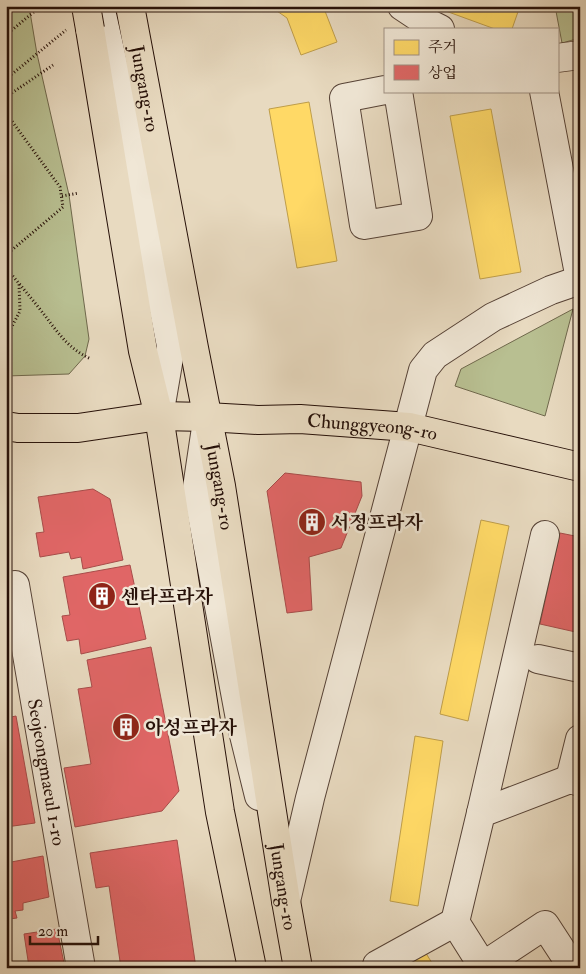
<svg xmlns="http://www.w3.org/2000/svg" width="586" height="974" font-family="'IM FELL Double Pica','Noto Serif KR',serif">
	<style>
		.green { fill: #b8bf91; stroke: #6f684c }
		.homes { fill: #ffd966; stroke: #be9d4a }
		.shops { fill: #e06666; stroke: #a84c4a }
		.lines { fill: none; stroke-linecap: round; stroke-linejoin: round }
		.stream { stroke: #6d7575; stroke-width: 7 }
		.minor-casing { stroke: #564236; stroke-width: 30 }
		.major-casing { stroke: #261008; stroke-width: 30 }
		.path { stroke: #261008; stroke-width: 3; stroke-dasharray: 1 2.5; stroke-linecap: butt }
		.minor { stroke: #f0e7d6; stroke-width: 28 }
		.major { stroke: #e8dac0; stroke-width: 28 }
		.major-bridge-casing { stroke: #261008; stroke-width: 30; stroke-linecap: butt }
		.major-bridge { stroke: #e8dac0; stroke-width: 28 }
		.labels { text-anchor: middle; stroke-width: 5; stroke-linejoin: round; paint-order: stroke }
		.street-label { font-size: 19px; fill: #261008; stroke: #f0e7d6 }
		.poi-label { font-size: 19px; font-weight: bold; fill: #261008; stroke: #f0e7d6; text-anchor: start }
	</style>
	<rect width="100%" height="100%" fill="#e8dac0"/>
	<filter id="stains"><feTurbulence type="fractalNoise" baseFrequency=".004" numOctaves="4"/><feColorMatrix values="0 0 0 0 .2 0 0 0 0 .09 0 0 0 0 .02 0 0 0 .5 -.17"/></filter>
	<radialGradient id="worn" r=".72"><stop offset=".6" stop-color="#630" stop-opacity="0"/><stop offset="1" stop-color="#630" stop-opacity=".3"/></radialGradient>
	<!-- green -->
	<g class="green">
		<polygon points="6,6 29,6 37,54 69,195 89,339 85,356 69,374 6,376"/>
		<polygon points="555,6 580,6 580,38 562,43"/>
		<polygon points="573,309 545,416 455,386 461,369"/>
	</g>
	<!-- homes -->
	<g class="homes">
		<polygon points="250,6 323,6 337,42 301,55 287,18 277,11"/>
		<polygon points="432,6 520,6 512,29 495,29"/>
		<polygon points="309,102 337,261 297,268 269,109"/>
		<polygon points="491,109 521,272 480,279 450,116"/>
		<polygon points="481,520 509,526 468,721 440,714"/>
		<polygon points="415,736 443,741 418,906 390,901"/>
		<polygon points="424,950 435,968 401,968 400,966"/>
	</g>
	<!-- shops -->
	<g class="shops">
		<polygon points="285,473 361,482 362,496 341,548 309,557 312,610 287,613 267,491"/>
		<polygon points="93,489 110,499 123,560 83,569 81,557 71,559 69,552 40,557 36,533 44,532 38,497"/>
		<polygon points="560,533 580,537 580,633 540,624"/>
		<polygon points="130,565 146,639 81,654 79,639 67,641 62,616 70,615 63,577"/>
		<polygon points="151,647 179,791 162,811 75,827 64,768 91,764 78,689 92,687 87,660"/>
		<polygon points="16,716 35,823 6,827 6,718"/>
		<polygon points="177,840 196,968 121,968 109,886 96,888 90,853"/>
		<polygon points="43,856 49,897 23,903 23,910 15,911 17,918 9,919 6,912 6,863"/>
		<polygon points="57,929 65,968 23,968 29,967 24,934"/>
	</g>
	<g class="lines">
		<!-- stream -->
		<polyline class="stream" points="6,13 15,6"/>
		<!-- minor casing -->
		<g class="minor-casing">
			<g id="minor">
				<polyline points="100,6 133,152 171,346 159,416"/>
				<polyline points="402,6 426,22 440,29"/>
				<polyline points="557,58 580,55"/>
				<polyline points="385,90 344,98 364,225 418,216 398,91"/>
				<polyline points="544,91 580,279"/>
				<polyline points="207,421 197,488 240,719 259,796"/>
				<path id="s1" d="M6,587l9,-2 66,383"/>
				<polyline points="538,659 580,668"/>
				<polyline points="570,779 580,739"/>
				<polyline points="481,813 545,535"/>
				<polyline points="286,901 310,798 423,370 435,355 493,317 551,290 580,280"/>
				<polyline points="483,966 545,925 573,968"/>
				<polyline points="379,968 377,965 455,922"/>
				<polyline points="484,968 455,922 481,813 570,779 580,782"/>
			</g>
		</g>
		<!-- major casing -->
		<g class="major-casing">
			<g id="major">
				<path id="s2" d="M130,6l64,342 27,138 65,415 12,67"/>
				<polyline points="90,29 143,351 159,416 220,812 252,968"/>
				<path id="s3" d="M6,426l12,2h60l81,-12 48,1 51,3 42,-1 109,8 171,40"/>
			</g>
		</g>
		<!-- path -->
		<g class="path">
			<polyline points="6,35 41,6"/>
			<polyline points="6,79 66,30"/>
			<polyline points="6,97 53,65"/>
			<polyline points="6,113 60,187 63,207 6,255"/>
			<polyline points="62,196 79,193"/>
			<path d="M6,268c11,13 22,26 33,40 16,20 27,40 52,51"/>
			<polyline points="6,333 9,332 20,311 19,283"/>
		</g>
		<!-- minor -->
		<use href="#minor" class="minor"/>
		<!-- major -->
		<use href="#major" class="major"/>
		<!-- major-bridge casing -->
		<g class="major-bridge-casing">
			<polyline id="major-bridge" points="86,6 90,29"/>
		</g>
		<!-- major-bridge -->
		<use href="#major-bridge" class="major-bridge"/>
	</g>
	<!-- icons -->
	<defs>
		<g id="building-disc" transform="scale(1.4375)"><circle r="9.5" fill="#8f2418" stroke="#f0e7d6"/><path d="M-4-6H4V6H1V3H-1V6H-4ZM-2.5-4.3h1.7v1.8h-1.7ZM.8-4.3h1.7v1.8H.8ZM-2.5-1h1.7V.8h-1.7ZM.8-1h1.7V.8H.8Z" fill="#fff"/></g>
	</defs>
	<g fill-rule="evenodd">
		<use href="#building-disc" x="312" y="522"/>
		<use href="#building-disc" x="102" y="596"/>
		<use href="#building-disc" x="126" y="727"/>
	</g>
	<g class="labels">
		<!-- street labels -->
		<g class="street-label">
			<text dy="7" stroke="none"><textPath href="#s2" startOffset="84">Jungang-ro</textPath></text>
			<text dy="7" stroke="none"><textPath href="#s3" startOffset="368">Chunggyeong-ro</textPath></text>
			<text dy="7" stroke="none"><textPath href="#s2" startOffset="489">Jungang-ro</textPath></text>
			<text dy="7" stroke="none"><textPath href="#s1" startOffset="199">Seojeongmaeul 1-ro</textPath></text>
			<text dy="7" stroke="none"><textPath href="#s2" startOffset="894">Jungang-ro</textPath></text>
		</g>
		<!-- poi labels -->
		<g class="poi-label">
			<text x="331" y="529">서정프라자</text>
			<text x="121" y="603">센타프라자</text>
			<text x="145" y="734">아성프라자</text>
		</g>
	</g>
	<!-- margin -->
	<rect width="586" height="974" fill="none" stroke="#e8dac0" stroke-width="25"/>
	<rect x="8" y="8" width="571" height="959" fill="none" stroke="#261008" stroke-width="2.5"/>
	<rect x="12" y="12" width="561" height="949" fill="none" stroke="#261008"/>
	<!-- legend -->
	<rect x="384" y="28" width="175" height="65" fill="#f0e7d6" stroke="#9f9184"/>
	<rect x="394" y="40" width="25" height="15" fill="#ffd966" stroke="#9f9184"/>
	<text x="428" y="52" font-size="15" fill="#261008">주거</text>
	<rect x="394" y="65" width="25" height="15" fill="#e06666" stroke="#9f9184"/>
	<text x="428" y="78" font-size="15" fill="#261008">상업</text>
	<!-- scale -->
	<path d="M30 936v8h68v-8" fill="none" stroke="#261008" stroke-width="2.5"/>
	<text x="38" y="936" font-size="15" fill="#261008" stroke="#f0e7d6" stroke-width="4" paint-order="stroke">20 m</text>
	<rect width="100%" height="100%" filter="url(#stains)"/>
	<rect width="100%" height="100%" fill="url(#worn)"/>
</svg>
